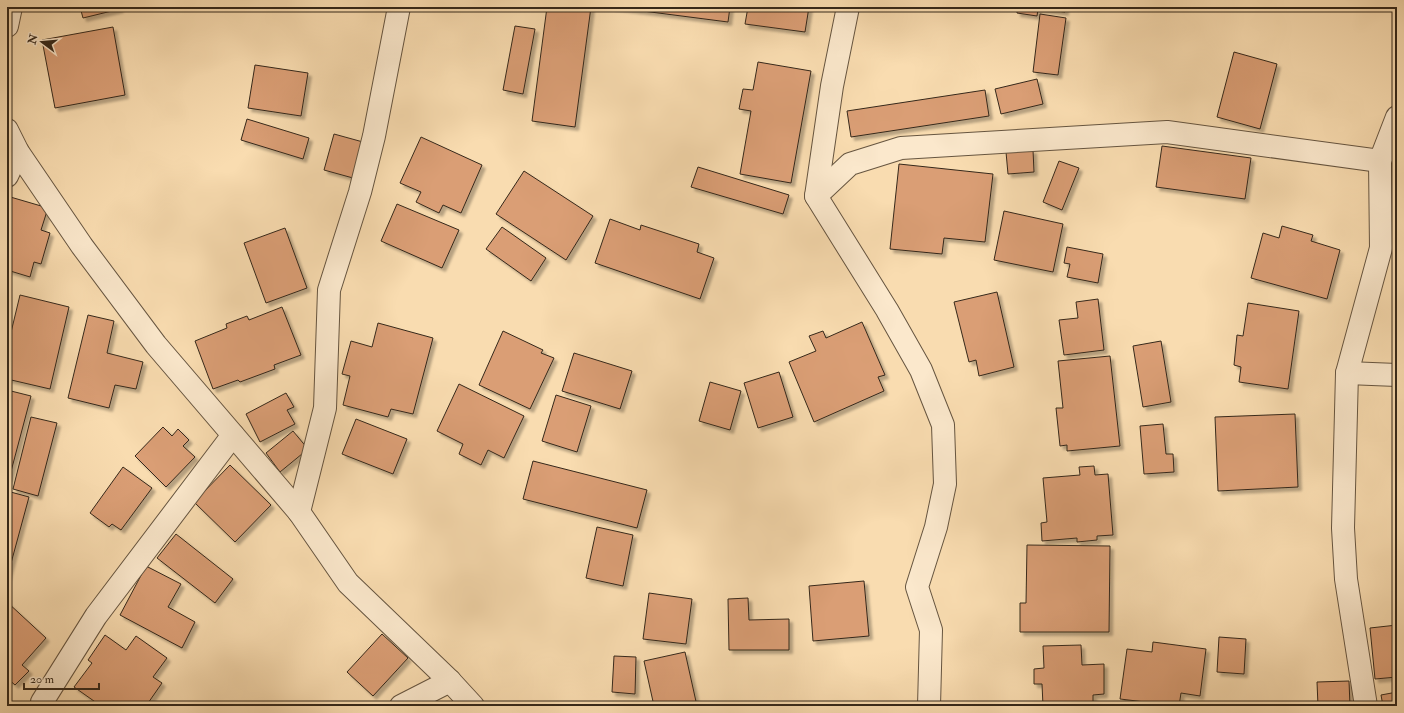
<svg xmlns="http://www.w3.org/2000/svg" width="1404" height="713" font-family="'IM FELL Double Pica',serif">
	<style>
		.building { fill: #da9e75; stroke: #35281a; filter: url(#shadow) }
		.lines { fill: none; stroke-linecap: round; stroke-linejoin: round }
		.minor-casing { stroke: #665540; stroke-width: 24 }
		.minor { stroke: #fbe8cc; stroke-width: 22 }
	</style>
	<defs>
		<filter id="shadow"><feDropShadow dx="3.5" dy="3.5" stdDeviation="1" flood-color="#0004"/></filter>
	</defs>
	<rect width="100%" height="100%" fill="#f9dcb0"/>
	<filter id="stains"><feTurbulence type="fractalNoise" baseFrequency=".005" numOctaves="4"/><feColorMatrix values="0 0 0 0 .2 0 0 0 0 .09 0 0 0 0 .02 0 0 0 .5 -.17"/></filter>
	<radialGradient id="worn" r=".72"><stop offset=".6" stop-color="#630" stop-opacity="0"/><stop offset="1" stop-color="#630" stop-opacity=".3"/></radialGradient>
	<!-- building -->
	<g class="building">
		<polygon points="80,7 119,7 120,9 83,18"/>
		<polygon points="547,7 591,7 575,127 532,121"/>
		<polygon points="612,7 730,7 728,22"/>
		<polygon points="748,7 809,7 805,32 745,24"/>
		<polygon points="1017,7 1065,7 1065,12 1038,9 1037,16 1017,13"/>
		<polygon points="1040,14 1066,18 1058,75 1033,72"/>
		<polygon points="515,26 535,29 523,94 503,90"/>
		<polygon points="113,27 125,95 55,108 42,40"/>
		<polygon points="1234,52 1277,64 1260,129 1217,117"/>
		<polygon points="758,62 811,71 791,183 740,174 751,111 739,109 743,89 753,90"/>
		<polygon points="255,65 308,73 301,116 248,108"/>
		<polygon points="1037,79 1043,104 1001,114 995,89"/>
		<polygon points="985,90 989,116 851,137 847,111"/>
		<polygon points="247,119 309,138 303,159 241,140"/>
		<polygon points="334,134 363,142 353,178 324,170"/>
		<polygon points="421,137 482,165 461,213 443,205 439,213 416,202 421,192 400,183"/>
		<polygon points="1162,146 1251,158 1245,199 1156,187"/>
		<polygon points="1033,150 1034,172 1008,174 1006,152"/>
		<polygon points="1059,161 1079,168 1062,210 1043,202"/>
		<polygon points="899,164 993,174 985,242 944,238 942,254 890,249"/>
		<polygon points="698,167 789,195 783,214 691,187"/>
		<polygon points="524,171 593,216 566,260 496,214"/>
		<polygon points="7,196 48,208 41,230 50,233 41,264 34,262 30,277 7,270"/>
		<polygon points="397,204 459,230 442,268 381,241"/>
		<polygon points="1004,211 1063,224 1053,272 994,260"/>
		<polygon points="610,219 640,230 641,225 699,244 697,252 714,258 700,299 595,263"/>
		<polygon points="1282,226 1313,235 1311,241 1340,250 1327,299 1251,278 1263,233 1279,238"/>
		<polygon points="502,227 546,258 531,281 486,249"/>
		<polygon points="285,228 307,288 266,303 244,243"/>
		<polygon points="1067,247 1103,254 1098,283 1067,277 1070,264 1064,263"/>
		<polygon points="997,292 1014,367 979,376 976,360 969,362 954,302"/>
		<polygon points="20,295 69,307 50,389 7,379 7,349"/>
		<polygon points="1098,299 1104,350 1064,355 1059,320 1078,318 1076,302"/>
		<polygon points="1248,303 1299,311 1288,389 1239,382 1241,367 1234,365 1237,335 1243,336"/>
		<polygon points="282,307 301,355 274,365 275,369 240,382 238,380 213,389 195,341 227,328 226,324 247,316 249,320"/>
		<polygon points="88,315 114,321 107,353 143,362 136,389 115,385 109,408 68,398"/>
		<polygon points="862,322 885,375 878,377 884,391 814,422 789,362 816,351 809,336 823,331 826,338"/>
		<polygon points="378,323 433,338 413,414 391,409 388,417 343,405 350,376 342,374 351,341 372,347"/>
		<polygon points="503,331 543,350 541,353 554,358 530,409 479,385"/>
		<polygon points="1161,341 1171,402 1143,407 1133,346"/>
		<polygon points="574,353 632,371 620,409 562,391"/>
		<polygon points="1110,356 1120,446 1067,451 1067,445 1060,446 1056,408 1063,408 1058,361"/>
		<polygon points="779,372 793,417 758,428 744,383"/>
		<polygon points="710,382 741,391 730,430 699,421"/>
		<polygon points="459,384 524,416 504,458 488,450 481,465 459,454 463,444 437,431"/>
		<polygon points="7,390 31,396 9,479 7,479"/>
		<polygon points="286,393 294,407 287,410 295,424 260,442 246,414"/>
		<polygon points="556,395 591,406 577,452 542,441"/>
		<polygon points="1295,414 1298,487 1218,491 1215,417"/>
		<polygon points="31,417 57,423 38,496 13,489"/>
		<polygon points="356,419 407,439 393,474 342,454"/>
		<polygon points="1163,424 1166,454 1173,454 1174,472 1144,474 1140,426"/>
		<polygon points="163,427 172,436 178,429 189,440 183,446 195,457 166,487 135,456"/>
		<polygon points="293,431 308,449 280,472 266,453"/>
		<polygon points="533,461 647,490 637,528 523,499"/>
		<polygon points="230,465 271,505 235,542 194,502"/>
		<polygon points="1094,466 1095,475 1108,474 1113,535 1097,536 1097,540 1077,542 1077,538 1042,541 1041,523 1047,522 1043,478 1080,475 1079,467"/>
		<polygon points="123,467 152,488 121,530 112,524 109,527 90,513"/>
		<polygon points="7,491 29,497 7,578"/>
		<polygon points="597,527 633,535 623,586 586,578"/>
		<polygon points="176,534 233,579 215,603 157,558"/>
		<polygon points="1027,545 1110,546 1109,632 1020,632 1020,603 1026,603"/>
		<polygon points="146,566 181,584 168,607 195,622 182,648 120,615"/>
		<polygon points="864,581 869,636 813,641 809,586"/>
		<polygon points="649,593 692,599 686,644 643,639"/>
		<polygon points="748,598 749,620 789,619 789,650 729,650 728,599"/>
		<polygon points="7,602 46,638 22,665 29,671 15,685 7,678"/>
		<polygon points="1397,625 1397,677 1375,679 1370,628"/>
		<polygon points="382,634 408,658 373,696 347,672"/>
		<polygon points="105,635 126,650 136,636 167,658 153,677 162,683 146,706 101,706 74,687 92,663 88,660"/>
		<polygon points="1219,637 1246,639 1244,674 1217,672"/>
		<polygon points="1153,642 1206,649 1200,696 1181,693 1179,706 1120,699 1127,649 1152,652"/>
		<polygon points="1081,645 1082,665 1104,664 1104,694 1093,695 1093,706 1043,706 1042,684 1034,684 1034,669 1044,668 1043,646"/>
		<polygon points="685,652 697,706 654,706 644,661"/>
		<polygon points="614,656 636,657 635,694 612,692"/>
		<polygon points="1349,681 1350,706 1318,706 1317,682"/>
		<polygon points="1397,692 1397,706 1383,706 1381,695"/>
	</g>
	<g class="lines">
		<!-- minor casing -->
		<g class="minor-casing">
			<g id="minor">
				<polyline points="848,7 832,86 816,196 887,310 921,370 943,425 945,484 936,527 917,587 931,630 929,706"/>
				<polyline points="7,26 11,7"/>
				<polyline points="7,130 18,152 82,246 156,345 299,512 348,583 450,681 473,706"/>
				<polyline points="7,176 18,152"/>
				<polyline points="816,196 850,164 901,148 1167,132 1380,161"/>
				<polyline points="1347,373 1397,375"/>
				<polyline points="299,512 325,408 329,290 360,192 374,136 399,7"/>
				<polyline points="42,702 96,616 233,435"/>
				<polyline points="401,706 450,681"/>
				<polyline points="1366,706 1346,579 1343,528 1347,373 1381,248 1380,161 1397,117"/>
			</g>
		</g>
		<!-- minor -->
		<use href="#minor" class="minor"/>
	</g>
	<!-- margin -->
	<rect width="1404" height="713" fill="none" stroke="#f9dcb0" stroke-width="24"/>
	<rect x="8" y="8" width="1388" height="697" fill="none" stroke="#35281a" stroke-width="2"/>
	<rect x="12" y="12" width="1380" height="689" fill="none" stroke="#35281a"/>
	<!-- north arrow -->
	<g transform="translate(42 42) rotate(286)" stroke="#fbe8cc" stroke-width="3" paint-order="stroke">
	<path d="M0-3L7 15L0 10L-7 15Z" fill="#35281a"/>
	<text y="-6" font-size="11" font-weight="bold" text-anchor="middle" fill="#35281a">N</text>
	</g>
	<!-- scale -->
	<path d="M24 683v6h75v-6" fill="none" stroke="#35281a" stroke-width="2"/>
	<text x="30" y="683" font-size="12" fill="#35281a" stroke="#fbe8cc" stroke-width="3" paint-order="stroke">20 m</text>
	<rect width="100%" height="100%" filter="url(#stains)"/>
	<rect width="100%" height="100%" fill="url(#worn)"/>
</svg>
